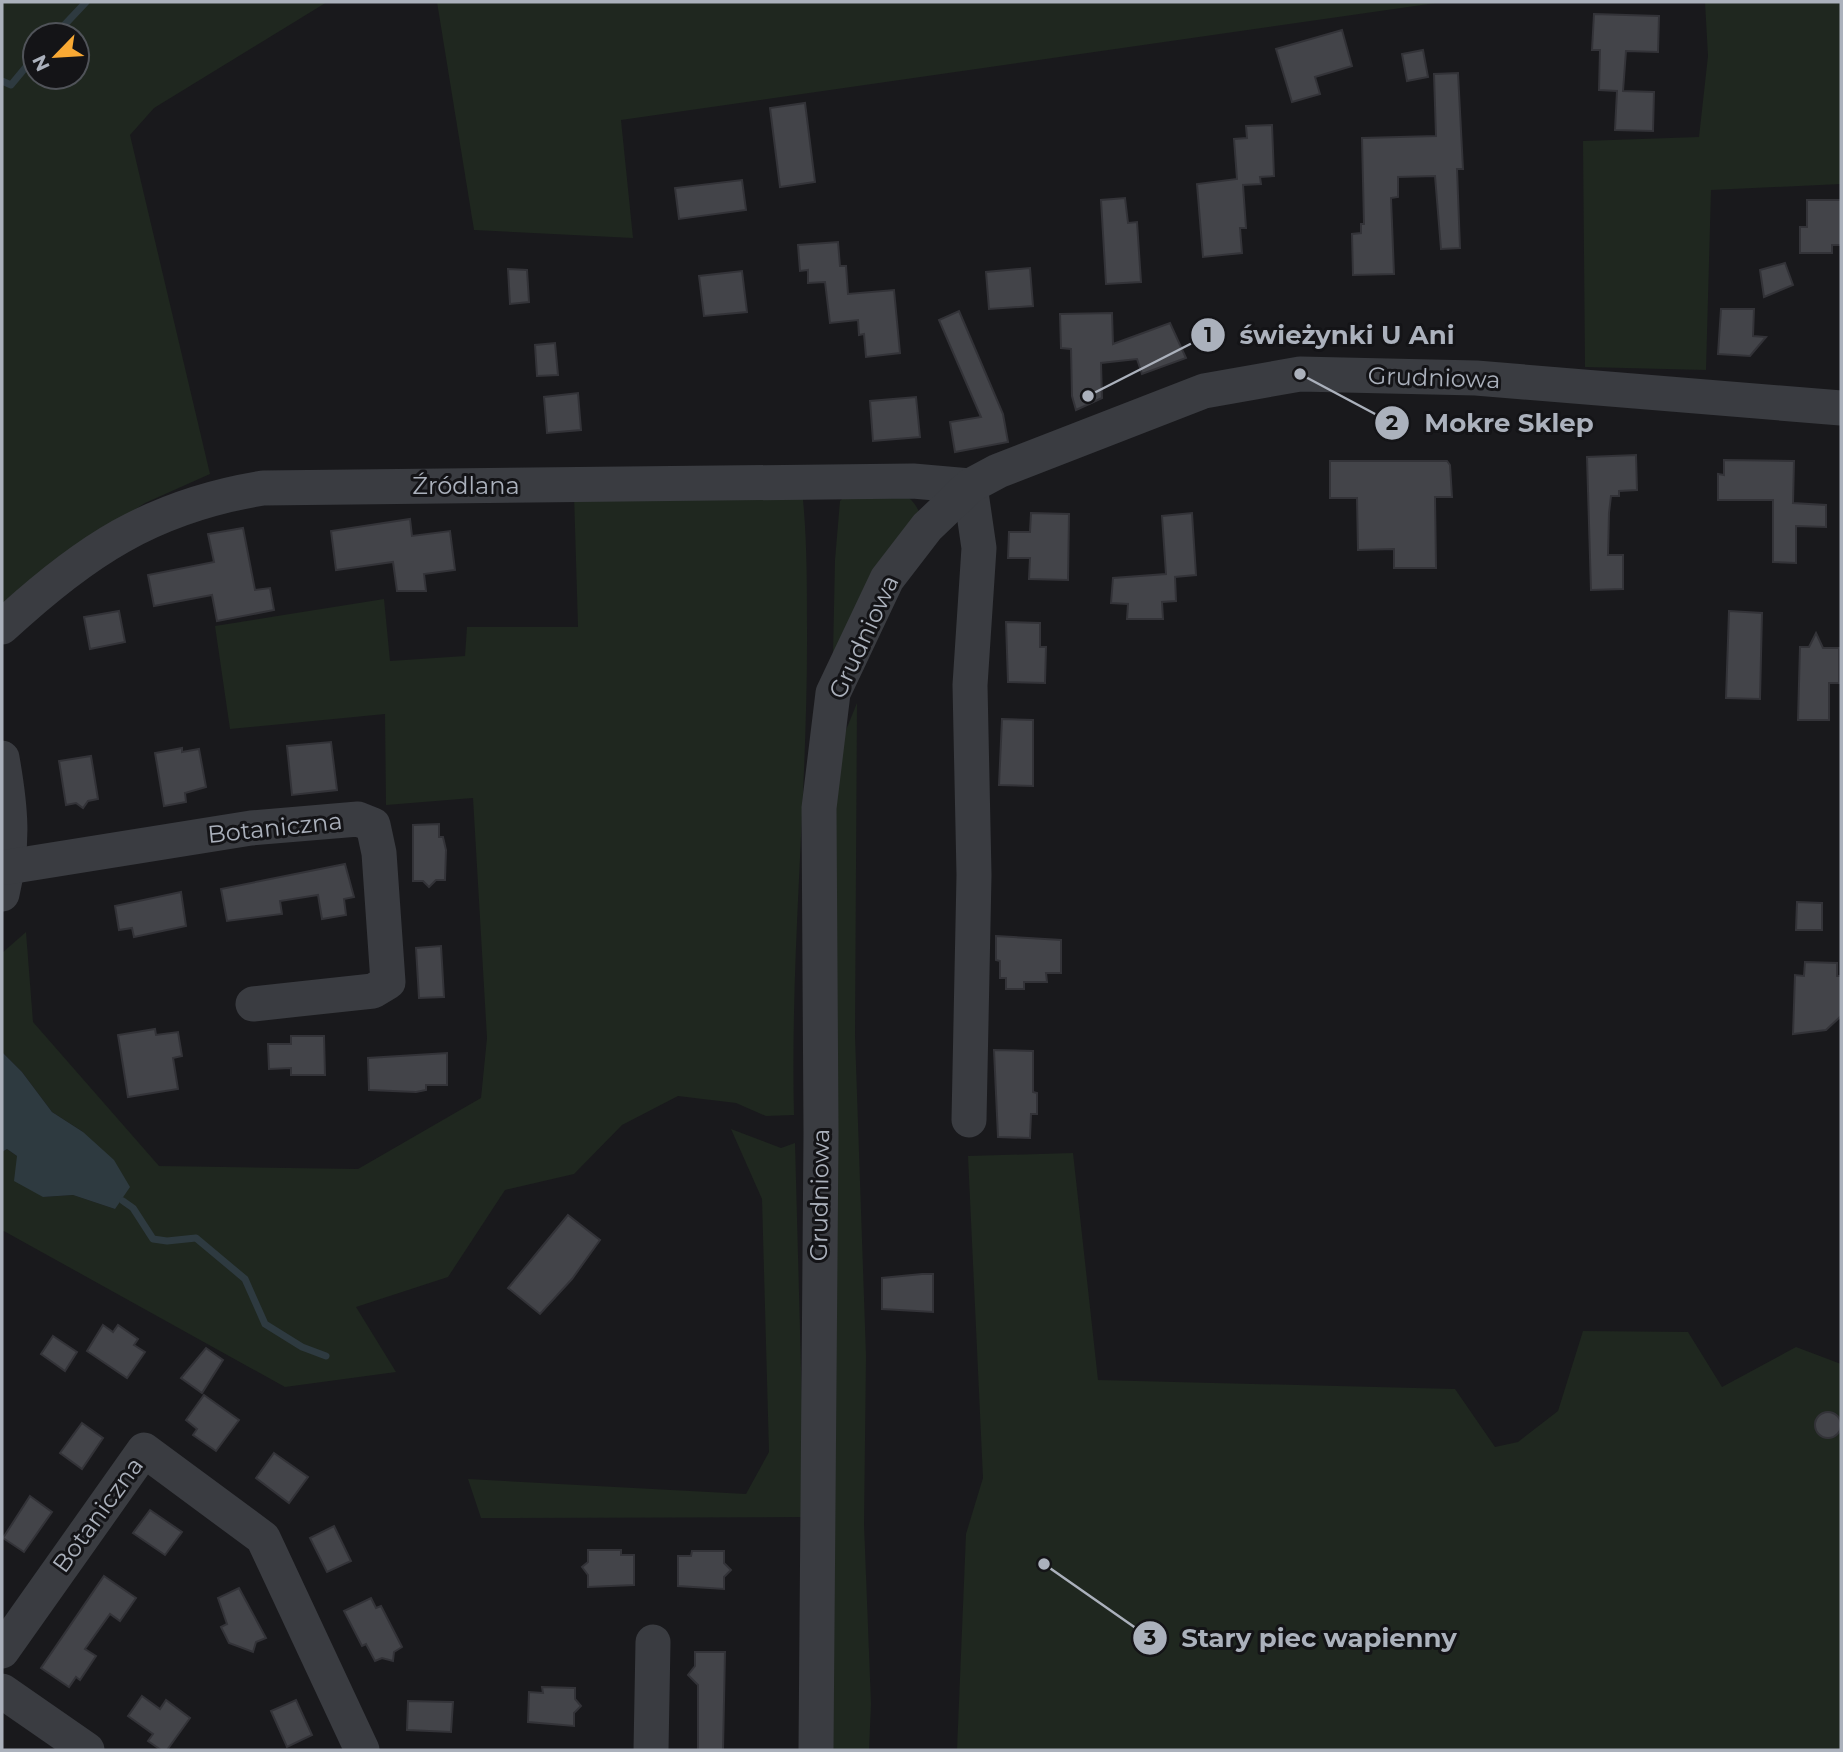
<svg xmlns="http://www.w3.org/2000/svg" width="1843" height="1752" font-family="Montserrat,sans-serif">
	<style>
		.green { fill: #1f271f; fill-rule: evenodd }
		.water { fill: #2e3a40 }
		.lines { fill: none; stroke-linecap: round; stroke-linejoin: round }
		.stream { stroke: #2e3a40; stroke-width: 7 }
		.building { fill: #434449; stroke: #333338; stroke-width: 2 }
		.minor { stroke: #3a3c41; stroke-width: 35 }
		.labels { text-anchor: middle; stroke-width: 6; stroke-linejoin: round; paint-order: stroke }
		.street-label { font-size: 24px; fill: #abb1bc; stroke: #141417 }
		.leader { fill: none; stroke: #abb1bc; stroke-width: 2.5 }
		.callout-dot { fill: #abb1bc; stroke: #141417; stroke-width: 2.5 }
		.mark-label { font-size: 21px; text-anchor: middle; font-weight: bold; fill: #111 }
		.callout-label { font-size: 26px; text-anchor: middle; font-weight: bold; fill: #abb1bc; stroke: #141417; stroke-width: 6; stroke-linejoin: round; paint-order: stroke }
	</style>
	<rect width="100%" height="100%" fill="#19191c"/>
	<!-- green -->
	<g class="green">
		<path d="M2,2h325l-173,106 -24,27 80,339 -65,29 -90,59 -53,47zM35,35h42v42h-42z"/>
		<polygon points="437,2 1443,2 621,120 633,238 474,230"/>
		<polygon points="1705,2 1841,2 1841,184 1711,190 1706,370 1585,367 1583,141 1699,137 1708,56"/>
		<path d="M802,490c5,45 5,91 5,137 1,163 -17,326 -13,488l-28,1 -30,-13 -58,-7 -56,29 -48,49 -69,16 -57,87 -92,30 40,65 -111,15 -283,-157v-78l5,-3 10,7v12l26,29 30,-2 42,14 -32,-77 -31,-20 -30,-40 -20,-20v-99l24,-21 7,90 126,144 199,3 123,-71 6,-60 -14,-240 -87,7 -1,-91 -155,15 -15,-103 169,-27 6,62 75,-5 2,-29h111l-4,-133z"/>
		<path d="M851,491c26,0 57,-7 68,21l-86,143 2,-95 5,-59z"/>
		<polygon points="857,703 855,1036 866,1356 864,1524 871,1704 869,1750 832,1750 835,776 844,735"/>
		<polygon points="731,1129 781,1148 795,1143 805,1517 481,1518 468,1479 746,1494 769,1452 762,1199"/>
		<polygon points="1073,1153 1098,1380 1455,1389 1495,1447 1518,1442 1558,1411 1583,1331 1688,1332 1722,1387 1796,1347 1841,1364 1841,1750 957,1750 966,1534 983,1478 968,1156"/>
	</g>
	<!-- water -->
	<polygon class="water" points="2,1052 22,1072 52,1112 83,1132 114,1160 130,1187 115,1209 73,1195 43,1197 14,1181 17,1156 7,1149 2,1152"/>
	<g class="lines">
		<!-- stream -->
		<g class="stream">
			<polyline points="55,35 86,2"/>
			<polyline points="2,81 11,85 35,56"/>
			<polyline points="123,1201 133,1208 153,1239 167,1241 196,1238 245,1279 265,1324 302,1347 326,1356"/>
		</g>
	</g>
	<!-- building -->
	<g class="building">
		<polygon points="1594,14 1659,16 1658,52 1626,51 1623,91 1654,92 1653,131 1615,130 1617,91 1599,90 1600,50 1592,50"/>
		<polygon points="1342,30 1352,66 1315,77 1320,94 1292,102 1276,49"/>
		<polygon points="1423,50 1428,77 1407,81 1402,54"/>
		<polygon points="1458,73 1463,169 1457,169 1460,248 1441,249 1435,176 1398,177 1398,197 1391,198 1394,274 1353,275 1352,234 1361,233 1361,224 1364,224 1362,138 1436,136 1434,74"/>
		<polygon points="805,103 815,182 780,187 770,108"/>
		<polygon points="1272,125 1274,176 1260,177 1261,184 1243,185 1246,228 1240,228 1242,253 1203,257 1197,184 1237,179 1234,139 1247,138 1246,126"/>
		<polygon points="742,180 746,210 679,219 675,188"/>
		<polygon points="1125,198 1128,223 1137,222 1141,282 1106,284 1101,200"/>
		<polygon points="1807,200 1841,200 1841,245 1832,245 1832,253 1800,253 1800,227 1807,227"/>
		<polygon points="838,242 840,266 846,266 848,294 894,290 900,353 866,357 864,334 859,335 858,320 830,323 825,282 808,283 808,270 800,271 798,245"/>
		<polygon points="1785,263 1793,285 1764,297 1760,270"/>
		<polygon points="1030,268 1033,306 989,309 986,272"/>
		<polygon points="508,269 527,270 529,302 510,304"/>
		<polygon points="742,271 747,312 704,316 699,276"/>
		<polygon points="1721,309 1754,309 1753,336 1766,337 1750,356 1718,354"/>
		<polygon points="959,311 1003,414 1008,442 955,452 950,422 981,417 939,320"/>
		<polygon points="1112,313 1113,344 1170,323 1186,358 1142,374 1137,359 1101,363 1102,398 1076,410 1072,396 1071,349 1061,348 1060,314"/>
		<polygon points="555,343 558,375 537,376 535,345"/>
		<polygon points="578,393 581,430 547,433 544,397"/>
		<polygon points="916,397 920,437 873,441 870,401"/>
		<polygon points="1636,455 1637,490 1619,491 1619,496 1611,496 1609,513 1608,555 1623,555 1623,589 1591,590 1587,457"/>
		<polygon points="1724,460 1794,461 1793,503 1826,505 1826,527 1796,526 1796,563 1773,562 1773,500 1718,500 1718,474 1724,475"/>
		<polygon points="1330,461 1447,461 1450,465 1452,497 1435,497 1436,568 1394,568 1394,549 1358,550 1357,498 1330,498"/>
		<polygon points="1031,513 1069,514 1068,580 1029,579 1030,558 1008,558 1009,532 1030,532"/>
		<polygon points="1192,513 1196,575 1175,577 1176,601 1162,602 1163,619 1127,619 1128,604 1111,603 1113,578 1166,574 1162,516"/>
		<polygon points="410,519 412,536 450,531 455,570 424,574 426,591 397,591 393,562 336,570 331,531"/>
		<polygon points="243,528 255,590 270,588 274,610 217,621 212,595 154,606 148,575 214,562 208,534"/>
		<polygon points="119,611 125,642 90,649 84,617"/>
		<polygon points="1729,611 1762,613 1760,699 1726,698"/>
		<polygon points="1006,622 1040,623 1040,647 1046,647 1045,683 1008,682"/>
		<polygon points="1816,633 1823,648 1839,648 1839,683 1829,683 1829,720 1798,720 1800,647 1809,647"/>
		<polygon points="1002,719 1033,720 1033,786 999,785"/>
		<polygon points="331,742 337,790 292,795 287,746"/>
		<polygon points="182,748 182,752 199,749 206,787 185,793 186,802 164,806 155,753"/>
		<polygon points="91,756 98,799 88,801 83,808 76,803 66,805 59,761"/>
		<polygon points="439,824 439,837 443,837 446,850 445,880 436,880 429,887 423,881 413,881 413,825"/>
		<polygon points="345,864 354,897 344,899 346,915 322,919 318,895 280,901 282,914 227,921 221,889"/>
		<polygon points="181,892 186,926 134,937 132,928 119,930 115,906"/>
		<polygon points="1797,902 1822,903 1822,930 1796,930"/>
		<polygon points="996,936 1061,940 1061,973 1046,973 1047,982 1024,982 1024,989 1006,989 1006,978 1000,978 1000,961 996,960"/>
		<polygon points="441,946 444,997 419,998 416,948"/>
		<polygon points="1805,962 1837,963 1837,976 1841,976 1841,1016 1826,1030 1793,1034 1795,975 1804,976"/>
		<polygon points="155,1029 156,1035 178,1032 182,1056 173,1058 178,1089 128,1097 118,1035"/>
		<polygon points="291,1036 324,1036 325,1075 291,1075 291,1068 269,1069 268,1044 291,1044"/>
		<polygon points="994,1050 1033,1051 1033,1092 1037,1093 1037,1114 1031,1114 1030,1138 998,1137"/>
		<polygon points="447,1053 447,1085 426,1085 426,1090 416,1092 369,1090 368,1058"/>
		<polygon points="568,1215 600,1240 572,1279 540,1314 508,1288"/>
		<polygon points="922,1274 933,1274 933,1312 882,1309 882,1278"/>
		<polygon points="103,1325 113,1332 118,1325 138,1339 134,1345 145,1352 127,1378 87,1351"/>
		<polygon points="53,1336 77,1352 65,1371 41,1354"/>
		<polygon points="206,1348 223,1360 202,1393 181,1378"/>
		<polygon points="204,1395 239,1420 216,1451 193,1435 197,1429 186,1420"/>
		<circle cx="1828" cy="1425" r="13"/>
		<polygon points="82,1423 103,1438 82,1469 60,1453"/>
		<polygon points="274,1453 308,1477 289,1503 256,1478"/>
		<polygon points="30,1496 52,1512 24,1552 3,1538"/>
		<polygon points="150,1510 182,1532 165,1555 133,1533"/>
		<polygon points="334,1526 351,1561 327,1572 310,1538"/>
		<polygon points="588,1550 621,1550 621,1555 634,1555 634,1585 588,1587 588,1575 582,1567 588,1562"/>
		<polygon points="692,1551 724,1551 724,1563 731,1570 724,1577 724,1589 678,1586 678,1556 691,1556"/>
		<polygon points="104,1576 136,1598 120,1621 110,1614 85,1649 96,1656 80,1680 76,1677 69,1687 41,1668"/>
		<polygon points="239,1588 266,1638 256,1642 253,1652 229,1643 221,1627 227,1624 218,1598"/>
		<polygon points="371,1598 376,1608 381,1606 402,1647 394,1652 393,1661 382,1658 375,1661 366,1644 362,1646 344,1611"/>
		<polygon points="695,1652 725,1652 723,1750 698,1750 698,1685 688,1675 695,1666"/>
		<polygon points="542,1687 575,1688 575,1699 581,1706 574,1713 574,1726 528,1722 529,1692 543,1693"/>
		<polygon points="142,1696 160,1709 166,1700 190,1718 167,1750 161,1750 148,1741 153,1734 128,1716"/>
		<polygon points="296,1700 312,1735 287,1747 271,1711"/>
		<polygon points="408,1701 453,1702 451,1732 407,1730"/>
	</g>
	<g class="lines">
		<!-- minor -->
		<g class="minor">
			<path d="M2,627c81,-75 149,-121 261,-139l650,-7 57,5 9,62 -9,137 4,190 -5,245"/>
			<path d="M2,758c9,51 12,85 0,136"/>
			<polyline points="8,867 251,828 358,819 373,825 379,853 388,982 373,991 253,1004"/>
			<polyline points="2,1651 144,1450 263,1538 362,1750"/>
			<polyline points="2,1691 87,1750"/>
			<polyline points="651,1750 653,1642"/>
			<polyline points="816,1750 821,1133 819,808 833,693 887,579 927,527 970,486 998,471 1204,391 1300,374 1476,378 1841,408"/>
		</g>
	</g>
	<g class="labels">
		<!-- street labels -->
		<g class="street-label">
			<text transform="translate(1434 378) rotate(2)" y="8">Grudniowa</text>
			<text x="466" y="494">Źródlana</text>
			<text transform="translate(864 637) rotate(-65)" y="8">Grudniowa</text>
			<text transform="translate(275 828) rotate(-6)" y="8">Botaniczna</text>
			<text transform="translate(820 1195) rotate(-89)" y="8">Grudniowa</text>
			<text transform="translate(98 1515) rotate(-54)" y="8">Botaniczna</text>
		</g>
	</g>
	<!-- callouts -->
	<path class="leader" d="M1088 396L1208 335M1300 374L1392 423M1044 1564L1150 1638"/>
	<g class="callout-dot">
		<circle cx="1088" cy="396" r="7"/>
		<circle cx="1300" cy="374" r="7"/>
		<circle cx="1044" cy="1564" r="7"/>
		<circle cx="1208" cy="335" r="18"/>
		<circle cx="1392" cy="423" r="18"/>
		<circle cx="1150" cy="1638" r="18"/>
	</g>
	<g class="mark-label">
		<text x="1208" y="342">1</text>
		<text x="1392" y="430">2</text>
		<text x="1150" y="1645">3</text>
	</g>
	<g class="callout-label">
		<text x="1347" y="344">świeżynki U Ani</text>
		<text x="1509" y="432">Mokre Sklep</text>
		<text x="1319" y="1647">Stary piec wapienny</text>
	</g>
	<!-- border -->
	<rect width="1843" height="1752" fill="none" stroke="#abb1bc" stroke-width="7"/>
	<!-- north arrow -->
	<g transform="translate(56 56) rotate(245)"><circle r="33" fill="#141417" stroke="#505359" stroke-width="2"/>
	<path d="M0-5L12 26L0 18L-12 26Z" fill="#f9a934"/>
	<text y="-10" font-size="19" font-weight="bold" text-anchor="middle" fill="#abb1bc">N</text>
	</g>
</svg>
